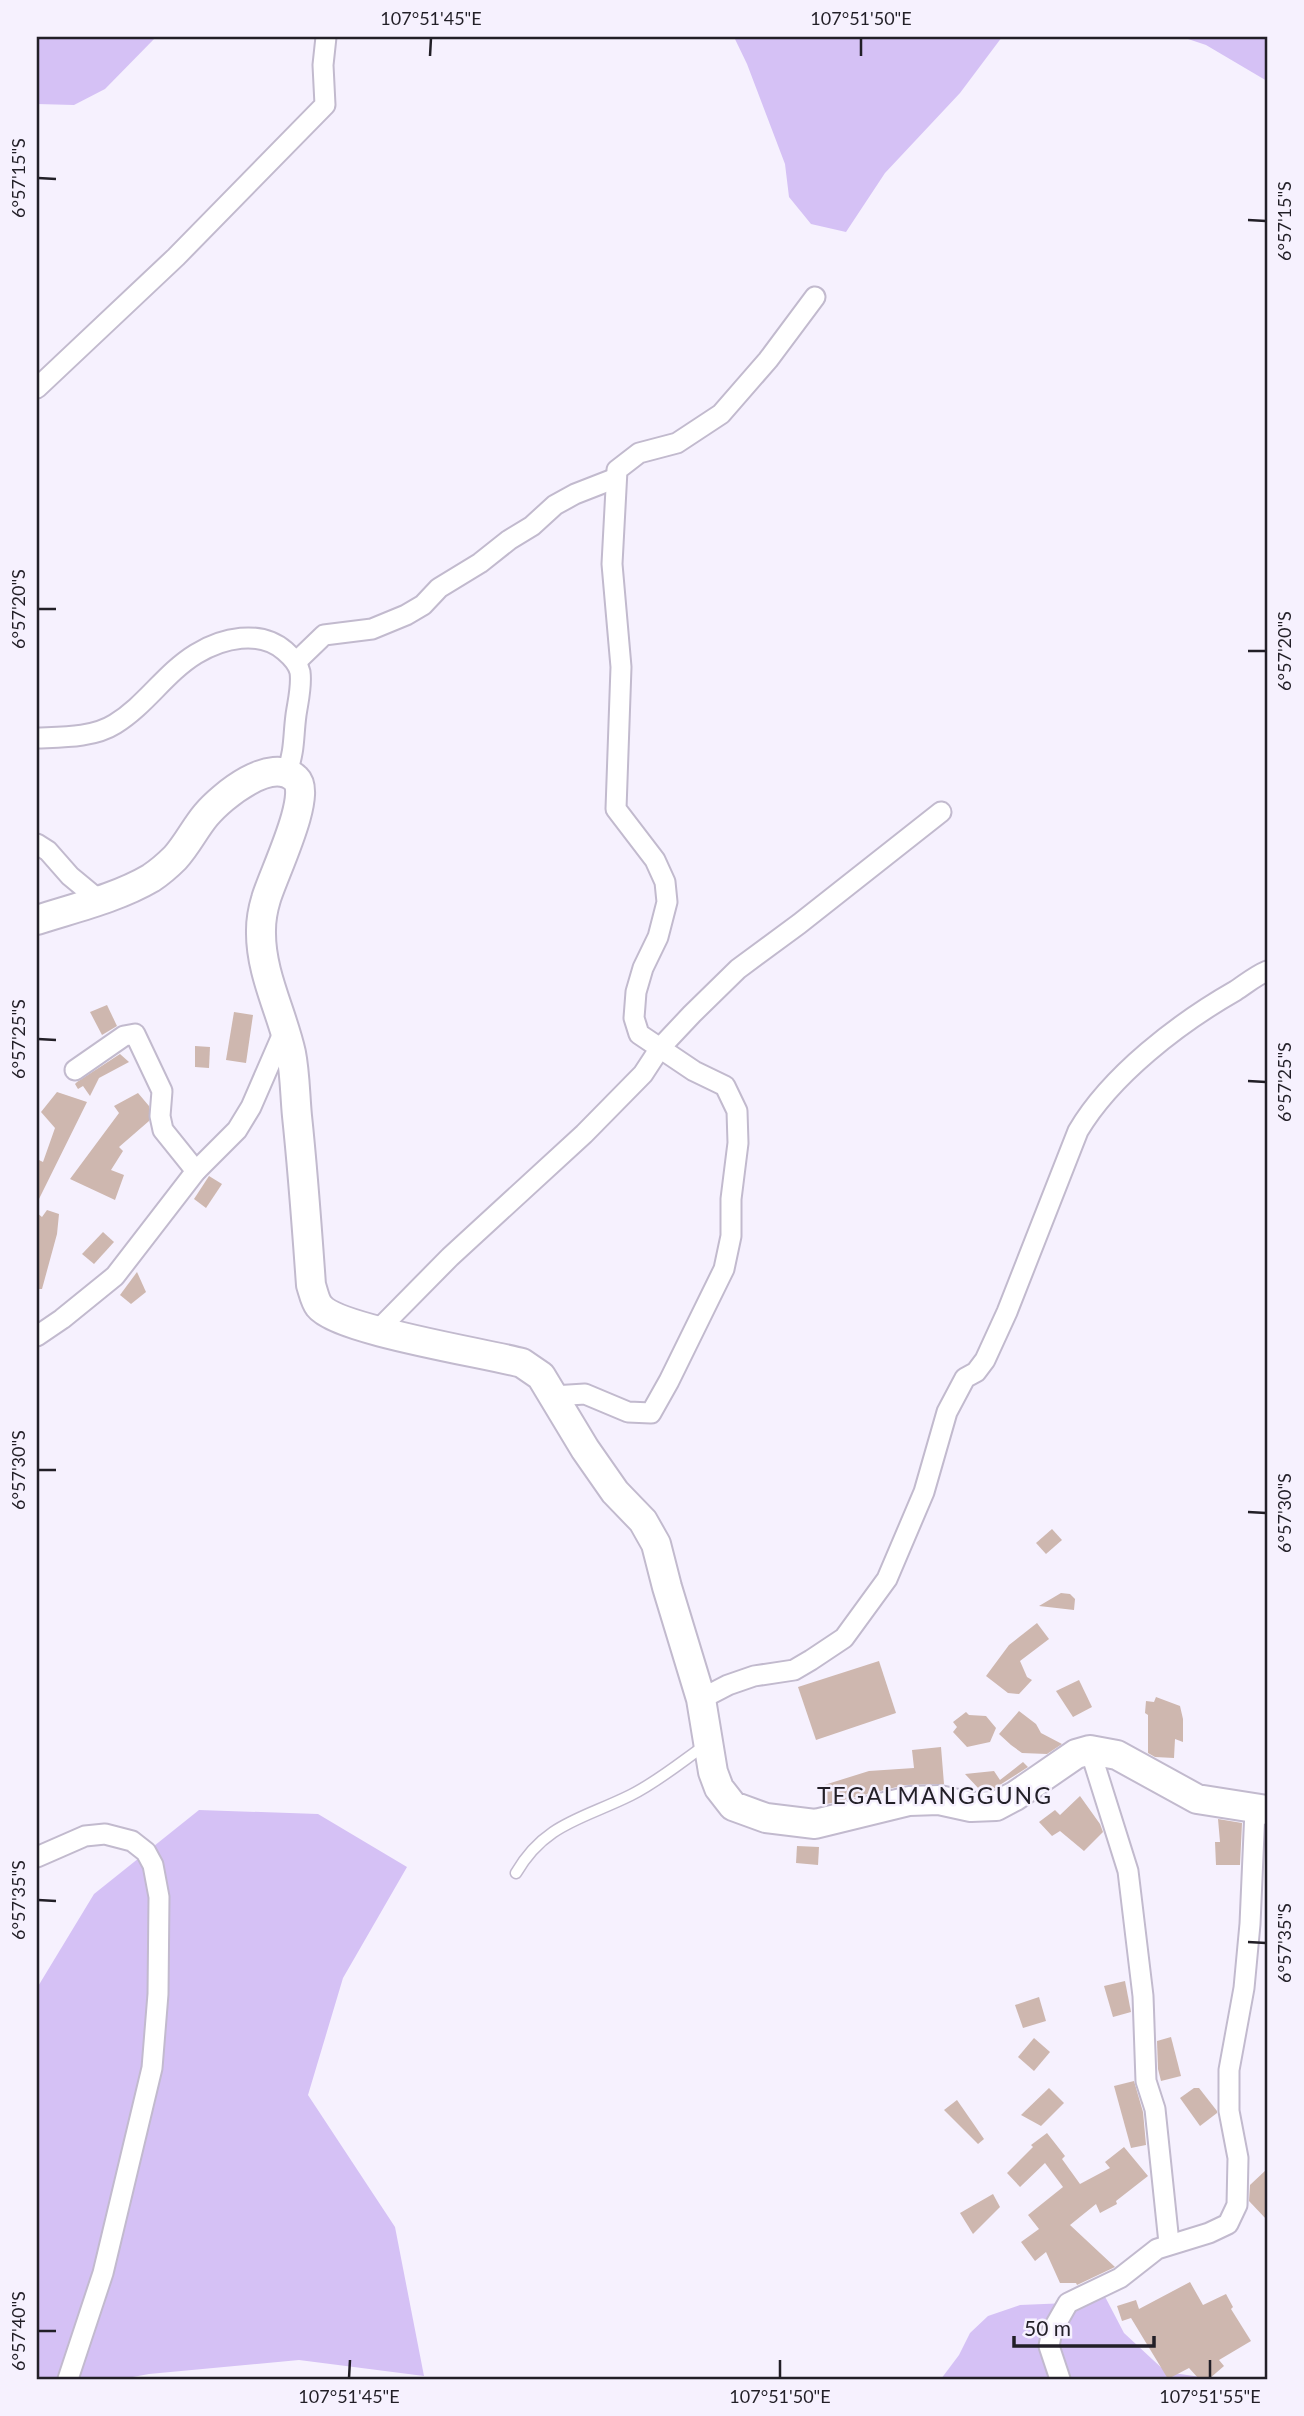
<svg xmlns="http://www.w3.org/2000/svg" width="1304" height="2416" font-family="Lato,sans-serif">
	<style>
		.green { fill: #d5c1f5 }
		.building { fill: #ceb7af }
		.lines { fill: none; stroke-linecap: round; stroke-linejoin: round }
		.lane-casing { stroke: #c2bace; stroke-width: 13 }
		.street-casing { stroke: #c2bace; stroke-width: 23 }
		.secondary-casing { stroke: #c2bace; stroke-width: 32 }
		.lane { stroke: #fff; stroke-width: 10 }
		.street { stroke: #fff; stroke-width: 19 }
		.secondary { stroke: #fff; stroke-width: 28 }
		.ticks { fill: none; stroke: #221f27; stroke-width: 2.5 }
		.labels { text-anchor: middle; stroke-width: 5; stroke-linejoin: round; paint-order: stroke }
		.quarter-label { font-size: 23px; letter-spacing: 2px; fill: #221f27; stroke: #f6f1fe }
		.neatline { fill: none; stroke: #221f27; stroke-width: 2.5 }
		.ticks-label { font-size: 18px; text-anchor: middle; fill: #221f27 }
	</style>
	<rect width="100%" height="100%" fill="#f6f1fe"/>
	<!-- green -->
	<g class="green">
		<polygon points="37,37 156,37 105,89 74,105 37,104"/>
		<polygon points="734,37 1002,37 960,93 885,173 846,232 811,224 789,197 785,164 747,64"/>
		<polygon points="1182,37 1267,37 1267,81 1206,45"/>
		<polygon points="199,1810 318,1814 407,1867 343,1978 308,2095 395,2227 424,2376 299,2360 149,2374 122,2379 37,2379 37,1988 94,1894"/>
		<polygon points="1101,2289 1124,2333 1166,2372 1215,2379 1267,2379 941,2379 959,2355 970,2333 988,2316 1020,2305 1068,2303"/>
	</g>
	<!-- building -->
	<g class="building">
		<polygon points="107,1005 117,1026 102,1035 90,1012"/>
		<polygon points="234,1012 253,1015 246,1063 226,1060"/>
		<polygon points="195,1046 210,1047 209,1068 195,1067"/>
		<polygon points="120,1054 129,1062 99,1078 90,1096 83,1086 78,1089 75,1084 77,1082"/>
		<polygon points="57,1092 87,1102 37,1203 37,1159 43,1162 55,1128 41,1112"/>
		<polygon points="138,1093 149,1106 149,1121 119,1147 123,1151 111,1170 124,1175 115,1200 70,1179 119,1113 114,1106"/>
		<polygon points="209,1176 222,1184 206,1208 194,1199"/>
		<polygon points="47,1210 59,1214 57,1234 42,1289 37,1289 37,1213 42,1217"/>
		<polygon points="103,1232 114,1242 94,1264 82,1254"/>
		<polygon points="137,1272 146,1292 131,1304 120,1295"/>
		<polygon points="1052,1529 1062,1540 1046,1554 1036,1543"/>
		<polygon points="1061,1593 1070,1594 1075,1599 1074,1610 1039,1606"/>
		<polygon points="1037,1623 1049,1639 1020,1661 1027,1677 1032,1680 1019,1694 1008,1693 986,1676 1009,1645"/>
		<polygon points="879,1661 896,1713 816,1740 798,1687"/>
		<polygon points="1079,1680 1092,1707 1073,1717 1056,1691"/>
		<polygon points="1156,1697 1180,1706 1183,1719 1183,1742 1175,1739 1174,1758 1155,1757 1148,1753 1148,1715 1145,1713 1146,1701 1154,1702"/>
		<polygon points="1019,1711 1036,1724 1041,1733 1062,1744 1047,1754 1022,1753 1011,1745 999,1734"/>
		<polygon points="966,1712 969,1715 986,1716 996,1728 990,1742 967,1747 953,1732 957,1727 953,1722"/>
		<polygon points="941,1747 944,1784 905,1785 827,1804 821,1786 869,1771 914,1768 912,1750"/>
		<polygon points="1023,1762 1028,1767 992,1790 980,1790 965,1774 994,1771 1000,1780"/>
		<polygon points="1080,1796 1100,1824 1103,1832 1084,1851 1060,1831 1052,1836 1039,1822 1055,1810 1060,1815"/>
		<polygon points="1218,1819 1242,1823 1240,1865 1216,1865 1215,1842 1220,1842"/>
		<polygon points="797,1846 819,1847 818,1865 796,1863"/>
		<polygon points="1125,1981 1131,2012 1113,2017 1104,1986"/>
		<polygon points="1039,1997 1046,2021 1023,2028 1015,2005"/>
		<polygon points="1171,2037 1181,2076 1161,2081 1158,2069 1157,2041"/>
		<polygon points="1034,2038 1050,2052 1034,2071 1018,2057"/>
		<polygon points="1134,2081 1143,2112 1146,2145 1131,2148 1114,2086"/>
		<polygon points="1049,2088 1064,2103 1041,2126 1021,2115"/>
		<polygon points="1194,2088 1199,2088 1217,2111 1217,2113 1200,2126 1180,2098"/>
		<polygon points="957,2100 984,2139 978,2144 944,2110"/>
		<polygon points="1047,2133 1065,2156 1062,2159 1080,2184 1110,2168 1105,2162 1124,2147 1148,2176 1116,2201 1117,2204 1100,2213 1096,2204 1070,2225 1115,2267 1077,2285 1076,2283 1060,2283 1046,2252 1035,2261 1021,2242 1039,2229 1028,2215 1063,2187 1045,2163 1020,2187 1007,2173 1033,2147 1031,2145"/>
		<polygon points="1267,2169 1267,2220 1249,2201 1250,2185"/>
		<polygon points="993,2194 1000,2207 973,2234 960,2213"/>
		<polygon points="1190,2282 1203,2305 1226,2294 1233,2307 1231,2309 1251,2341 1219,2360 1224,2366 1209,2379 1199,2379 1189,2368 1168,2379 1131,2318 1122,2321 1117,2306 1136,2300 1139,2309"/>
	</g>
	<g class="lines">
		<!-- lane casing -->
		<g class="lane-casing">
			<path id="lane" d="M516,1873c29,-50 67,-54 115,-78 26,-13 49,-32 73,-49"/>
		</g>
		<!-- street casing -->
		<g class="street-casing">
			<g id="street">
				<polyline points="37,388 176,257 325,105 323,65 326,37"/>
				<polyline points="296,662 324,635 372,629 406,615 423,605 439,588 480,563 509,540 532,526 555,505 575,494 616,478"/>
				<path d="M37,738c24,-1 56,0 78,-14 31,-19 50,-51 81,-70 26,-16 64,-25 89,-3 7,6 13,12 15,21 2,14 -2,29 -4,43 -3,23 -1,34 -9,57"/>
				<polyline points="37,844 48,851 70,876 99,900"/>
				<polyline points="75,1070 124,1036 135,1034 162,1091 160,1116 163,1130 196,1171"/>
				<polyline points="377,1331 450,1257 584,1134 643,1074 660,1048 692,1014 738,969 799,924 941,812"/>
				<polyline points="37,1336 62,1319 115,1276 196,1171 237,1130 251,1107 284,1031"/>
				<polyline points="553,1396 585,1394 628,1412 651,1413 669,1381 724,1269 731,1236 731,1199 738,1143 737,1111 725,1086 694,1071 639,1034 634,1018 636,992 643,968 658,937 667,902 665,882 655,860 616,809 621,667 612,564 617,470 639,453 677,443 721,414 768,360 815,297"/>
				<path d="M701,1699l27,-14 26,-9 40,-6 17,-10 33,-22 43,-59 37,-87 23,-80 18,-34 11,-6 9,-12 22,-48 71,-181c33,-56 101,-108 157,-140 11,-7 20,-15 32,-20"/>
				<polyline points="1090,1750 1128,1871 1143,1996 1146,2081 1155,2109 1169,2243"/>
				<polyline points="37,1857 85,1836 105,1834 132,1841 146,1852 153,1865 159,1897 158,1994 152,2068 103,2273 68,2379"/>
				<polyline points="1060,2379 1049,2346 1052,2331 1068,2303 1120,2278 1157,2249 1209,2233 1228,2224 1237,2205 1238,2158 1229,2111 1229,2070 1244,1988 1250,1924 1255,1810"/>
			</g>
		</g>
		<!-- secondary casing -->
		<g class="secondary-casing">
			<path id="secondary" d="M37,920c37,-12 80,-22 114,-42 9,-6 17,-13 24,-20 12,-13 20,-30 31,-43 16,-19 66,-60 90,-36 17,16 -24,98 -30,120 -3,10 -5,21 -5,31 -1,43 21,82 30,123 4,20 4,42 6,63 6,56 10,113 14,169 2,6 4,16 8,21 18,24 166,47 203,57l19,13 44,73 30,43 28,29 13,23 11,43 34,112 12,73 6,16 14,18 33,12 49,6 94,-23 30,-1 32,7 25,-1 19,-10 61,-42 14,-4 27,5 80,44 70,11"/>
		</g>
		<!-- lane -->
		<use href="#lane" class="lane"/>
		<!-- street -->
		<use href="#street" class="street"/>
		<!-- secondary -->
		<use href="#secondary" class="secondary"/>
	</g>
	<!-- ticks -->
	<path class="ticks" d="M430,56l1,-18M861,56v-18M38,178l18,1M1248,220l18,1M38,609h18M1248,651h18M38,1039l18,1M1248,1081l18,1M38,1470h18M1248,1512l18,1M38,1900l18,1M1248,1942l18,1M38,2331h18M349,2378l1,-18M780,2378v-18M1210,2378v-18"/>
	<g class="labels">
		<!-- quarter labels -->
		<g class="quarter-label">
			<text x="935" y="1804">TEGALMANGGUNG</text>
		</g>
	</g>
	<!-- border -->
	<rect width="1304" height="2416" fill="none" stroke="#f6f1fe" stroke-width="77"/>
	<!-- scale -->
	<path d="M1014 2336v10h140v-10" fill="none" stroke="#221f27" stroke-width="3.5"/>
	<text x="1024" y="2336" font-size="21" fill="#221f27" stroke="#f6f1fe" stroke-width="5" paint-order="stroke">50 m</text>
	<rect x="38" y="38" width="1228" height="2340" class="neatline"/>
	<g class="ticks-label">
		<text x="431" y="25">107°51'45"E</text>
		<text x="861" y="25">107°51'50"E</text>
		<text transform="translate(19 178) rotate(-90)" y="6">6°57'15"S</text>
		<text transform="translate(1285 221) rotate(-90)" y="6">6°57'15"S</text>
		<text transform="translate(19 609) rotate(-90)" y="6">6°57'20"S</text>
		<text transform="translate(1285 651) rotate(-90)" y="6">6°57'20"S</text>
		<text transform="translate(19 1039) rotate(-90)" y="6">6°57'25"S</text>
		<text transform="translate(1285 1082) rotate(-90)" y="6">6°57'25"S</text>
		<text transform="translate(19 1470) rotate(-90)" y="6">6°57'30"S</text>
		<text transform="translate(1285 1513) rotate(-90)" y="6">6°57'30"S</text>
		<text transform="translate(19 1900) rotate(-90)" y="6">6°57'35"S</text>
		<text transform="translate(1285 1943) rotate(-90)" y="6">6°57'35"S</text>
		<text transform="translate(19 2331) rotate(-90)" y="6">6°57'40"S</text>
		<text x="349" y="2403">107°51'45"E</text>
		<text x="780" y="2403">107°51'50"E</text>
		<text x="1210" y="2403">107°51'55"E</text>
	</g>
</svg>
